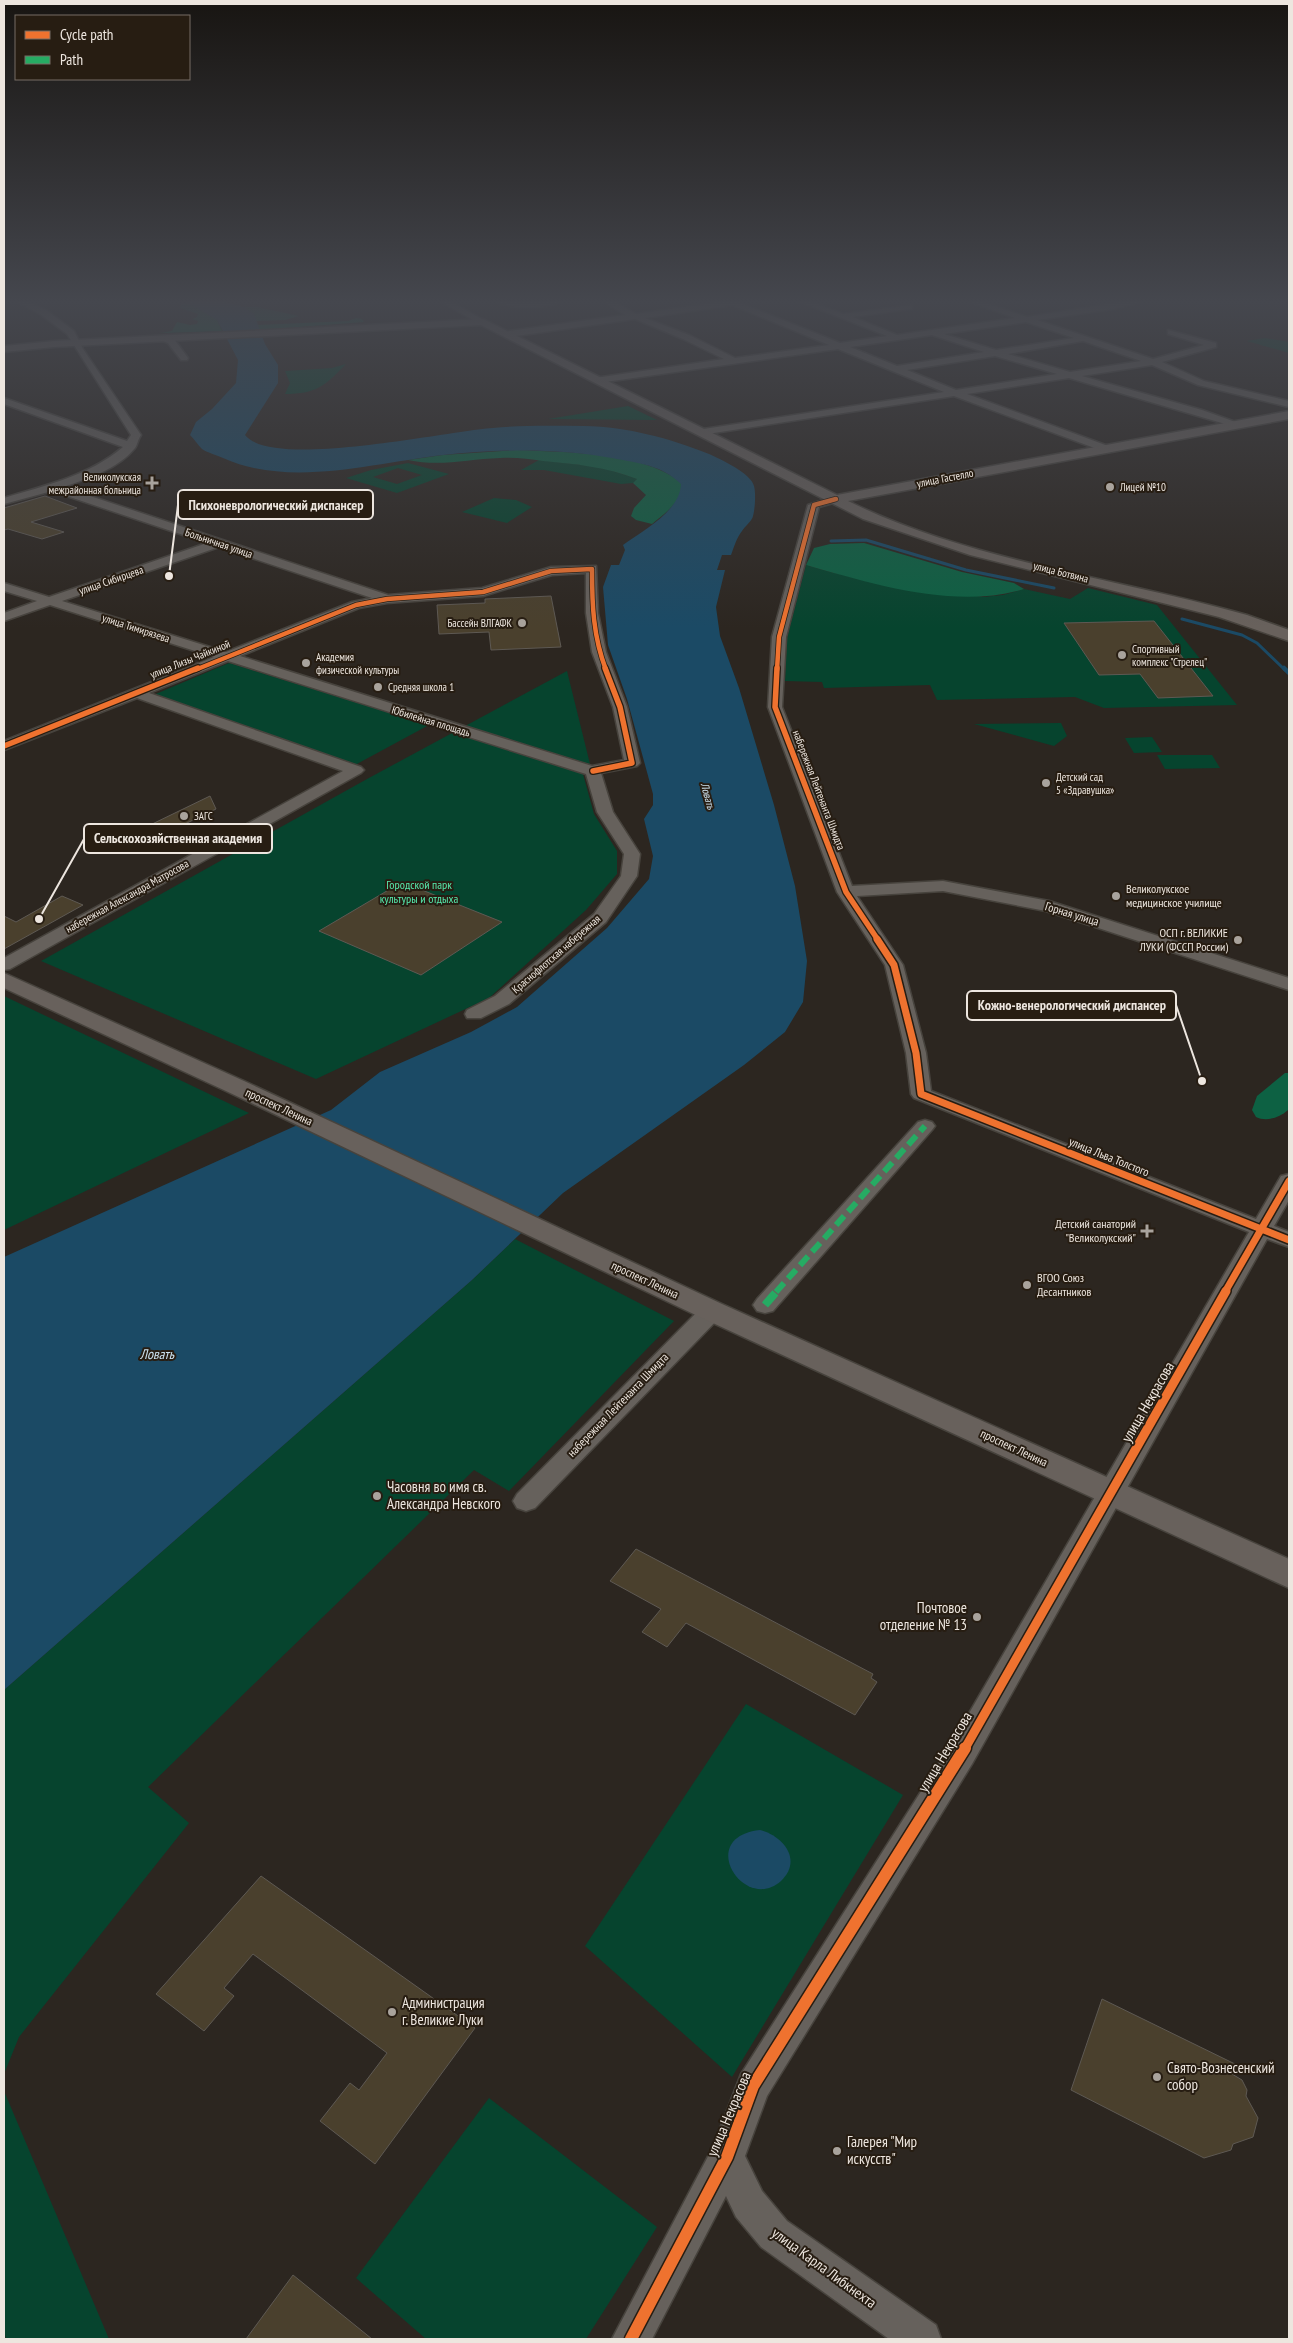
<svg xmlns="http://www.w3.org/2000/svg" width="1293" height="2343" font-family="'PT Sans Narrow',sans-serif">
	<style>
		.green { fill: #06442e; fill-rule: evenodd }
		.forest { fill: #0d6143 }
		.water { fill: #1b4a65 }
		.lines { fill: none; stroke-linecap: round; stroke-linejoin: round }
		.stream-far1 { stroke: #1b4a65; stroke-width: 3 }
		.stream { stroke: #1b4a65; stroke-width: 4.5 }
		.building { fill: #4a402d; stroke: #5e5953 }
		.minor-casing { stroke: #47433d; stroke-width: 3 }
		.major-casing { stroke: #47433d; stroke-width: 3 }
		.minor { fill: #66615c; fill-rule: evenodd }
		.major { fill: #68615c; fill-rule: evenodd }
		.quiet-far1 { stroke: #26ab63; stroke-width: 6; stroke-dasharray: 12 6; stroke-linecap: butt }
		.quiet { stroke: #26ab63; stroke-width: 8; stroke-dasharray: 16 8; stroke-linecap: butt }
		.cycleway-far4-casing { stroke: #271d12; stroke-width: 6 }
		.cycleway-far3-casing { stroke: #271d12; stroke-width: 8 }
		.cycleway-far2-casing { stroke: #271d12; stroke-width: 10 }
		.cycleway-far1-casing { stroke: #271d12; stroke-width: 12 }
		.cycleway-casing { stroke: #271d12; stroke-width: 15 }
		.cycleway-far4 { stroke: #ef722f; stroke-width: 4.5 }
		.cycleway-far3 { stroke: #ef722f; stroke-width: 5.5 }
		.cycleway-far2 { stroke: #ef722f; stroke-width: 7 }
		.cycleway-far1 { stroke: #ef722f; stroke-width: 9 }
		.cycleway { stroke: #ef722f; stroke-width: 12 }
		.poi-dot { fill: #a9a39c; stroke: #271d12; stroke-width: 2 }
		.labels { text-anchor: middle; stroke-width: 4; stroke-linejoin: round; paint-order: stroke }
		.far-poi-label { font-size: 11px; fill: #ede6df; stroke: #271d12; text-anchor: start }
		.far-street-label { font-size: 11px; fill: #ede6df; stroke: #271d12 }
		.far-water-label { font-size: 11px; font-style: italic; fill: #cde3f1; stroke: #271d12 }
		.park-label { font-size: 12px; fill: #56eaad; stroke: #271d12 }
		.poi-label { font-size: 12px; fill: #ede6df; stroke: #271d12; text-anchor: start }
		.street-label { font-size: 12px; fill: #ede6df; stroke: #271d12 }
		.water-label { font-size: 14px; font-style: italic; fill: #cde3f1; stroke: #271d12 }
		.near-street-label { font-size: 15px; fill: #ede6df; stroke: #271d12 }
		.near-poi-label { font-size: 15px; fill: #ede6df; stroke: #271d12; text-anchor: start }
		.leader { fill: none; stroke: #ede6df; stroke-width: 2 }
		.callout-dot { fill: #ede6df; stroke: #271d12; stroke-width: 2 }
		.callout { fill: #271d12; stroke: #ede6df; stroke-width: 2 }
		.callout-label { font-size: 14px; text-anchor: middle; font-weight: bold; fill: #ede6df }
	</style>
	<rect width="100%" height="100%" fill="#2c2620"/>
	<!-- green -->
	<g class="green">
		<polygon points="1265,338 1289,342 1289,353 1247,341"/>
		<path d="M346,364c-21,22 -30,30 -61,30l5,-11 -5,-12 47,-3z"/>
		<polygon points="628,406 657,420 548,419"/>
		<polygon points="539,460 600,467 638,479 633,483 621,484 544,470 521,470"/>
		<path d="M408,463l41,11 -52,19 -51,-15 25,-8zM398,468l24,7 -25,9 -24,-7z"/>
		<polygon points="494,498 516,500 532,507 507,523 462,512"/>
		<polygon points="806,565 834,573 983,597 1003,595 1024,589 1070,599 1088,588 1157,605 1237,705 1104,708 1075,697 937,700 930,685 824,688 822,682 785,681 787,638"/>
		<polygon points="229,663 429,725 355,765 151,696"/>
		<polygon points="567,671 590,764 583,774 594,814 617,851 617,874 586,910 489,998 316,1079 41,961 367,779"/>
		<polygon points="1061,723 1067,736 1054,746 974,724"/>
		<polygon points="1152,737 1162,752 1134,753 1125,738"/>
		<polygon points="1157,755 1212,755 1220,768 1165,769"/>
		<polygon points="4,996 249,1113 4,1230"/>
		<polygon points="515,1239 674,1321 509,1491 474,1470 148,1787 189,1823 19,2037 4,2074 4,1690 472,1280"/>
		<polygon points="746,1704 903,1795 732,2077 585,1946"/>
		<polygon points="4,2091 109,2339 6,2339 4,2331"/>
		<polygon points="489,2098 657,2227 586,2339 426,2339 356,2278"/>
	</g>
	<!-- forest -->
	<g class="forest">
		<polygon points="189,303 217,320 222,331 161,333 172,331 177,322 190,325 197,324 198,321 192,319 197,317 198,314 180,308 181,304"/>
		<polygon points="244,307 257,307 299,316 285,320 256,321 254,314"/>
		<polygon points="356,318 362,319 364,322 259,330 257,325 348,321"/>
		<path d="M517,450c44,2 132,2 165,34 -1,19 -17,29 -30,40l-16,-4 -5,-4 3,-8 12,-13 -13,-12 4,-4c-31,-12 -61,-15 -94,-18 -14,-2 -28,-4 -43,-3 -32,1 -60,9 -92,2l35,-5z"/>
		<path d="M864,543l98,29 52,11 10,6c-68,21 -151,-5 -218,-24l8,-17 16,-4z"/>
		<path d="M1285,1073h4l-1,37c-9,8 -22,12 -32,7l-4,-7 5,-14z"/>
	</g>
	<!-- water -->
	<g class="water">
		<path d="M184,300h35l25,7 10,7 11,30 13,21v18l-33,52c27,35 202,-4 248,-7 30,-3 61,-2 91,-2 45,1 84,12 125,28 11,5 42,19 45,32 2,7 1,23 -1,30 -1,5 -8,10 -11,15 -5,6 -8,16 -11,24h-9l-5,15h8l-9,37 4,29 19,52 35,117 21,81 12,75 -4,41 -18,30 -41,33 -181,128 -91,87 -468,410v-433l327,-147 49,-38 91,-40 46,-25 90,-79 42,-49 4,-23 -9,-37 9,-14v-11l-26,-95 -19,-54 -5,-58 8,-22h8l6,-15 -2,-5c21,-15 57,-34 58,-61 -19,-19 -43,-21 -69,-26 -56,-10 -113,-9 -169,-3 -70,8 -153,33 -220,3 -6,-3 -15,-5 -21,-9 -4,-4 -8,-10 -12,-14l6,-13 16,-13 24,-26 2,-23 -21,-40z"/>
		<path d="M760,1830c23,6 43,30 21,51 -37,33 -86,-44 -21,-51z"/>
	</g>
	<g class="lines">
		<!-- stream-far1 -->
		<g class="stream-far1">
			<polyline points="831,541 866,540 966,570 1054,588"/>
			<polyline points="1182,619 1242,635 1257,643 1285,670"/>
		</g>
		<!-- stream -->
		<polyline class="stream" points="1284,668 1289,673"/>
	</g>
	<!-- building -->
	<g class="building">
		<polygon points="45,496 77,508 31,522 64,532 42,539 8,529 4,530 4,508"/>
		<polygon points="551,596 561,647 491,650 489,632 439,634 437,605 485,603 485,599"/>
		<polygon points="1154,621 1213,696 1158,698 1140,674 1099,675 1064,623"/>
		<polygon points="210,796 216,809 162,835 146,827"/>
		<polygon points="402,882 502,922 421,975 319,931"/>
		<polygon points="62,896 83,905 4,949 4,916 16,922"/>
		<polygon points="636,1549 873,1674 871,1678 877,1682 855,1715 686,1623 667,1647 642,1632 661,1609 610,1581"/>
		<polygon points="261,1876 475,2028 375,2164 320,2121 350,2083 359,2090 387,2053 253,1954 224,1988 234,1996 204,2031 156,1994"/>
		<polygon points="1102,1999 1235,2064 1232,2074 1242,2080 1247,2090 1246,2096 1258,2118 1253,2137 1233,2144 1231,2150 1204,2158 1071,2090"/>
		<polygon points="293,2275 372,2339 246,2339"/>
	</g>
	<g class="lines">
		<!-- minor casing -->
		<g class="minor-casing">
			<g id="minor">
				<path d="M14,300h10l22,10 28,21 9,18 58,86c-3,4 -4,11 -6,13 -17,21 -48,31 -72,39l325,108 94,-7 69,-21 45,-1 2,47 8,39 21,55 13,56 -3,3 -36,7 12,39 27,42 -3,22 -31,46 -97,82 -28,14h-14l-2,-4 2,-4 28,-14 99,-82 27,-38 3,-22 -27,-42 -11,-38 -358,-113 -79,32 212,74 3,3 -3,3 -351,196 -6,1v-12l339,-187 -206,-73 -133,52v-9l210,-84 -164,-52 -46,16v-8l33,-12 -33,-10v-8l45,14 158,-54 -155,-52 -48,13v-6c42,-13 85,-22 119,-51l-119,-43v-6l123,43 4,-6 -64,-101 -27,-20zM219,547l153,51 -20,4 -126,50 -164,-51zM586,573v40l6,39 21,55 11,53 -32,6 -352,-110 119,-48 28,-5 96,-7 69,-21z"/>
				<polygon points="438,300 448,300 487,322 480,324"/>
				<path d="M495,300l26,2 42,-2c-13,9 -55,10 -68,0z"/>
				<path d="M602,300h10l24,14 97,-14 107,43 47,-7 -91,-36h11l36,14 69,-9v4h-3l-56,8 44,18 118,-17 -50,-18h12l50,17 106,-17h14l-34,9 -76,11 116,39 51,-14 -36,-11v-4l48,13v4l-54,15 42,19 85,20v6l-91,-22 -46,-20 -70,11 120,34 39,14 -9,2 -163,-48 -102,16 141,52v4h-8l-146,-54 -253,39 -5,-3 1,-2 247,-38 -106,-43 -240,34 -5,-3 2,-2 129,-19 -41,-20 -48,-20 -126,18 -4,-3 4,-3 116,-16zM732,305l97,40 -94,13 -46,-23 -44,-17zM1026,322l48,16 -78,12 -52,-16zM932,335l52,17 -87,14 -47,-19zM1083,341l58,20 -71,11 -62,-18zM995,356l62,18 -101,16 -49,-20z"/>
				<polygon points="166,336 174,339 188,358 187,360 181,360 168,343 163,341 163,337"/>
				<polygon points="836,496 840,497 840,501 819,507 786,637 782,707 852,886 943,881 1049,901 1289,978 1289,990 1046,911 943,891 857,896 903,965 926,1053 931,1091 1256,1219 1281,1176 1289,1174 1289,1200 1274,1226 1289,1232 1289,1247 1267,1239 972,1764 767,2096 745,2156 762,2191 787,2221 936,2325 941,2339 889,2339 761,2247 736,2217 726,2196 652,2339 612,2339 713,2147 741,2074 950,1746 1249,1232 914,1098 911,1094 906,1053 885,965 837,892 768,707 772,637 808,505"/>
				<polygon points="925,1120 932,1122 935,1126 932,1130 773,1311 765,1313 757,1311 753,1305 757,1299 918,1122"/>
				<polygon points="712,1303 720,1305 724,1311 720,1317 535,1508 526,1511 517,1508 513,1501 517,1494 704,1305"/>
			</g>
		</g>
		<!-- major casing -->
		<g class="major-casing">
			<g id="major">
				<path d="M483,319l354,176 452,-84v8l-441,82c121,60 269,77 399,114l42,15v11l-70,-24 -249,-62 -107,-36 -382,-194 -427,22 -50,5v-6l50,-5z"/>
				<polygon points="4,973 244,1081 722,1304 1289,1559 1289,1588 702,1318 226,1091 4,988"/>
			</g>
		</g>
		<!-- minor -->
		<use href="#minor" class="minor"/>
		<!-- major -->
		<use href="#major" class="major"/>
		<!-- quiet-far1 -->
		<polyline class="quiet-far1" points="776,1292 925,1126"/>
		<!-- quiet -->
		<polyline class="quiet" points="765,1305 777,1291"/>
		<!-- cycleway-far4 casing -->
		<g class="cycleway-far4-casing">
			<g id="cycleway-far4">
				<path d="M195,670l161,-65 31,-6 96,-7 68,-21 41,-2c0,35 1,67 14,101"/>
				<polyline points="777,670 779,637 814,505 836,499"/>
			</g>
		</g>
		<!-- cycleway-far3 casing -->
		<g class="cycleway-far3-casing">
			<g id="cycleway-far3">
				<polyline points="777,668 775,707 846,892 878,940"/>
				<polyline points="4,746 198,668"/>
				<polyline points="593,771 632,763 620,707 605,668"/>
			</g>
		</g>
		<!-- cycleway-far2 casing -->
		<g class="cycleway-far2-casing">
			<g id="cycleway-far2">
				<polyline points="877,939 894,965 916,1053 921,1094 1289,1240"/>
				<polyline points="1225,1292 1289,1181"/>
			</g>
		</g>
		<!-- cycleway-far1 casing -->
		<g class="cycleway-far1-casing">
			<polyline id="cycleway-far1" points="964,1750 1226,1291"/>
		</g>
		<!-- cycleway casing -->
		<g class="cycleway-casing">
			<polyline id="cycleway" points="631,2339 727,2157 753,2086 965,1748"/>
		</g>
		<!-- cycleway-far4 -->
		<use href="#cycleway-far4" class="cycleway-far4"/>
		<!-- cycleway-far3 -->
		<use href="#cycleway-far3" class="cycleway-far3"/>
		<!-- cycleway-far2 -->
		<use href="#cycleway-far2" class="cycleway-far2"/>
		<!-- cycleway-far1 -->
		<use href="#cycleway-far1" class="cycleway-far1"/>
		<!-- cycleway -->
		<use href="#cycleway" class="cycleway"/>
	</g>
	<!-- sky -->
	<linearGradient id="sky" x2="0" y2="1"><stop stop-color="#181512"/><stop offset="0.48" stop-color="#45474e"/><stop offset="1" stop-color="#45474e" stop-opacity="0"/></linearGradient>
	<rect width="1293" height="628" fill="url(#sky)"/>
	<!-- markers -->
	<g class="poi-dot">
		<path d="M149.5 475.5h5v5h5v5h-5v5h-5v-5h-5v-5h5z"/>
		<circle cx="1110" cy="487" r="5"/>
		<circle cx="522" cy="623" r="5"/>
		<circle cx="1122" cy="655" r="5"/>
		<circle cx="306" cy="663" r="5"/>
		<circle cx="378" cy="687" r="5"/>
		<circle cx="1046" cy="783" r="5"/>
		<circle cx="184" cy="816" r="5"/>
		<circle cx="1116" cy="896" r="5"/>
		<circle cx="1238" cy="940" r="5"/>
		<path d="M1144.5 1223.5h5v5h5v5h-5v5h-5v-5h-5v-5h5z"/>
		<circle cx="1027" cy="1285" r="5"/>
		<circle cx="377" cy="1496" r="5"/>
		<circle cx="977" cy="1617" r="5"/>
		<circle cx="392" cy="2012" r="5"/>
		<circle cx="1157" cy="2077" r="5"/>
		<circle cx="837" cy="2151" r="5"/>
	</g>
	<g class="labels">
		<!-- far-poi labels -->
		<g class="far-poi-label">
			<text x="141" y="481" text-anchor="end">Великолукская<tspan x="141" dy="13">межрайонная больница</tspan></text>
			<text x="1120" y="491">Лицей №10</text>
			<text x="512" y="627" text-anchor="end">Бассейн ВЛГАФК</text>
			<text x="1132" y="653">Спортивный<tspan x="1132" dy="13">комплекс "Стрелец"</tspan></text>
			<text x="316" y="661">Aкадемия<tspan x="316" dy="13">физической культуры</tspan></text>
			<text x="388" y="691">Средняя школа 1</text>
			<text x="1056" y="781">Детский сад<tspan x="1056" dy="13">5 «Здравушка»</tspan></text>
			<text x="194" y="820">ЗАГС</text>
		</g>
		<!-- far-street labels -->
		<g class="far-street-label">
			<text transform="translate(945 478) rotate(-11)" y="4">улица Гастелло</text>
			<text transform="translate(219 543) rotate(19)" y="4">Больничная улица</text>
			<text transform="translate(1061 572) rotate(14)" y="4">улица Ботвина</text>
			<text transform="translate(111 580) rotate(-19)" y="4">улица Сибирцева</text>
			<text transform="translate(136 628) rotate(18)" y="4">улица Тимирязева</text>
			<text transform="translate(190 659) rotate(-22)" y="4">улица Лизы Чайкиной</text>
			<text transform="translate(431 721) rotate(17)" y="4">Юбилейная площадь</text>
			<text transform="translate(819 790) rotate(69)" y="4">набережная Лейтенанта Шмидта</text>
			<text transform="translate(127 896) rotate(-29)" y="4">набережная Александра Матросова</text>
			<text transform="translate(556 954) rotate(-41)" y="4">Краснофлотская набережная</text>
		</g>
		<!-- far-water labels -->
		<g class="far-water-label">
			<text transform="translate(708 796) rotate(75)" y="4">Ловать</text>
		</g>
		<!-- park labels -->
		<g class="park-label">
			<text x="419" y="889">Городской парк<tspan x="419" dy="14">культуры и отдыха</tspan></text>
		</g>
		<!-- poi labels -->
		<g class="poi-label">
			<text x="1126" y="893">Великолукское<tspan x="1126" dy="14">медицинское училище</tspan></text>
			<text x="1228" y="937" text-anchor="end">ОСП г. ВЕЛИКИЕ<tspan x="1228" dy="14">ЛУКИ (ФССП России)</tspan></text>
			<text x="1136" y="1228" text-anchor="end">Детский санаторий<tspan x="1136" dy="14">"Великолукский"</tspan></text>
			<text x="1037" y="1282">ВГОО Союз<tspan x="1037" dy="14">Десантников</tspan></text>
		</g>
		<!-- street labels -->
		<g class="street-label">
			<text transform="translate(1072 914) rotate(17)" y="4">Горная улица</text>
			<text transform="translate(279 1107) rotate(25)" y="4">проспект Ленина</text>
			<text transform="translate(1109 1157) rotate(22)" y="4">улица Льва Толстого</text>
			<text transform="translate(645 1280) rotate(25)" y="4">проспект Ленина</text>
			<text transform="translate(618 1405) rotate(-46)" y="4">набережная Лейтенанта Шмидта</text>
			<text transform="translate(1014 1448) rotate(25)" y="4">проспект Ленина</text>
		</g>
		<!-- water labels -->
		<g class="water-label">
			<text x="157" y="1359">Ловать</text>
		</g>
		<!-- near-street labels -->
		<g class="near-street-label">
			<text transform="translate(1148 1402) rotate(-60)" y="5">улица Некрасова</text>
			<text transform="translate(945 1752) rotate(-59)" y="5">улица Некрасова</text>
			<text transform="translate(729 2114) rotate(-67)" y="5">улица Некрасова</text>
			<text transform="translate(824 2268) rotate(36)" y="5">улица Карла Либкнехта</text>
		</g>
		<!-- near-poi labels -->
		<g class="near-poi-label">
			<text x="387" y="1492">Часовня во имя св.<tspan x="387" dy="17">Александра Невского</tspan></text>
			<text x="967" y="1613" text-anchor="end">Почтовое<tspan x="967" dy="17">отделение № 13</tspan></text>
			<text x="402" y="2008">Администрация<tspan x="402" dy="17">г. Великие Луки</tspan></text>
			<text x="1167" y="2073">Свято-Вознесенский<tspan x="1167" dy="17">собор</tspan></text>
			<text x="847" y="2147">Галерея "Мир<tspan x="847" dy="17">искусств"</tspan></text>
		</g>
	</g>
	<!-- callouts -->
	<path class="leader" d="M169 576L178 505M39 919L84 839M1202 1081L1176 1005"/>
	<g class="callout-dot">
		<circle cx="169" cy="576" r="5"/>
		<circle cx="39" cy="919" r="5"/>
		<circle cx="1202" cy="1081" r="5"/>
	</g>
	<g class="callout">
		<rect x="178" y="490" width="195" height="29" rx="5"/>
		<rect x="84" y="824" width="188" height="29" rx="5"/>
		<rect x="967" y="991" width="209" height="29" rx="5"/>
	</g>
	<g class="callout-label">
		<text x="276" y="510">Психоневрологический диспансер</text>
		<text x="178" y="843">Сельскохозяйственная академия</text>
		<text x="1072" y="1010">Кожно-венерологический диспансер</text>
	</g>
	<!-- border -->
	<rect width="1293" height="2343" fill="none" stroke="#ede6df" stroke-width="10"/>
	<!-- legend -->
	<rect x="15" y="15" width="175" height="65" fill="#271d12" stroke="#766d64"/>
	<rect x="25" y="31" width="25" height="8" fill="#ef722f" stroke="#766d64"/>
	<text x="60" y="40" font-size="15" fill="#ede6df">Cycle path</text>
	<rect x="25" y="56" width="25" height="8" fill="#26ab63" stroke="#766d64"/>
	<text x="60" y="65" font-size="15" fill="#ede6df">Path</text>
</svg>
